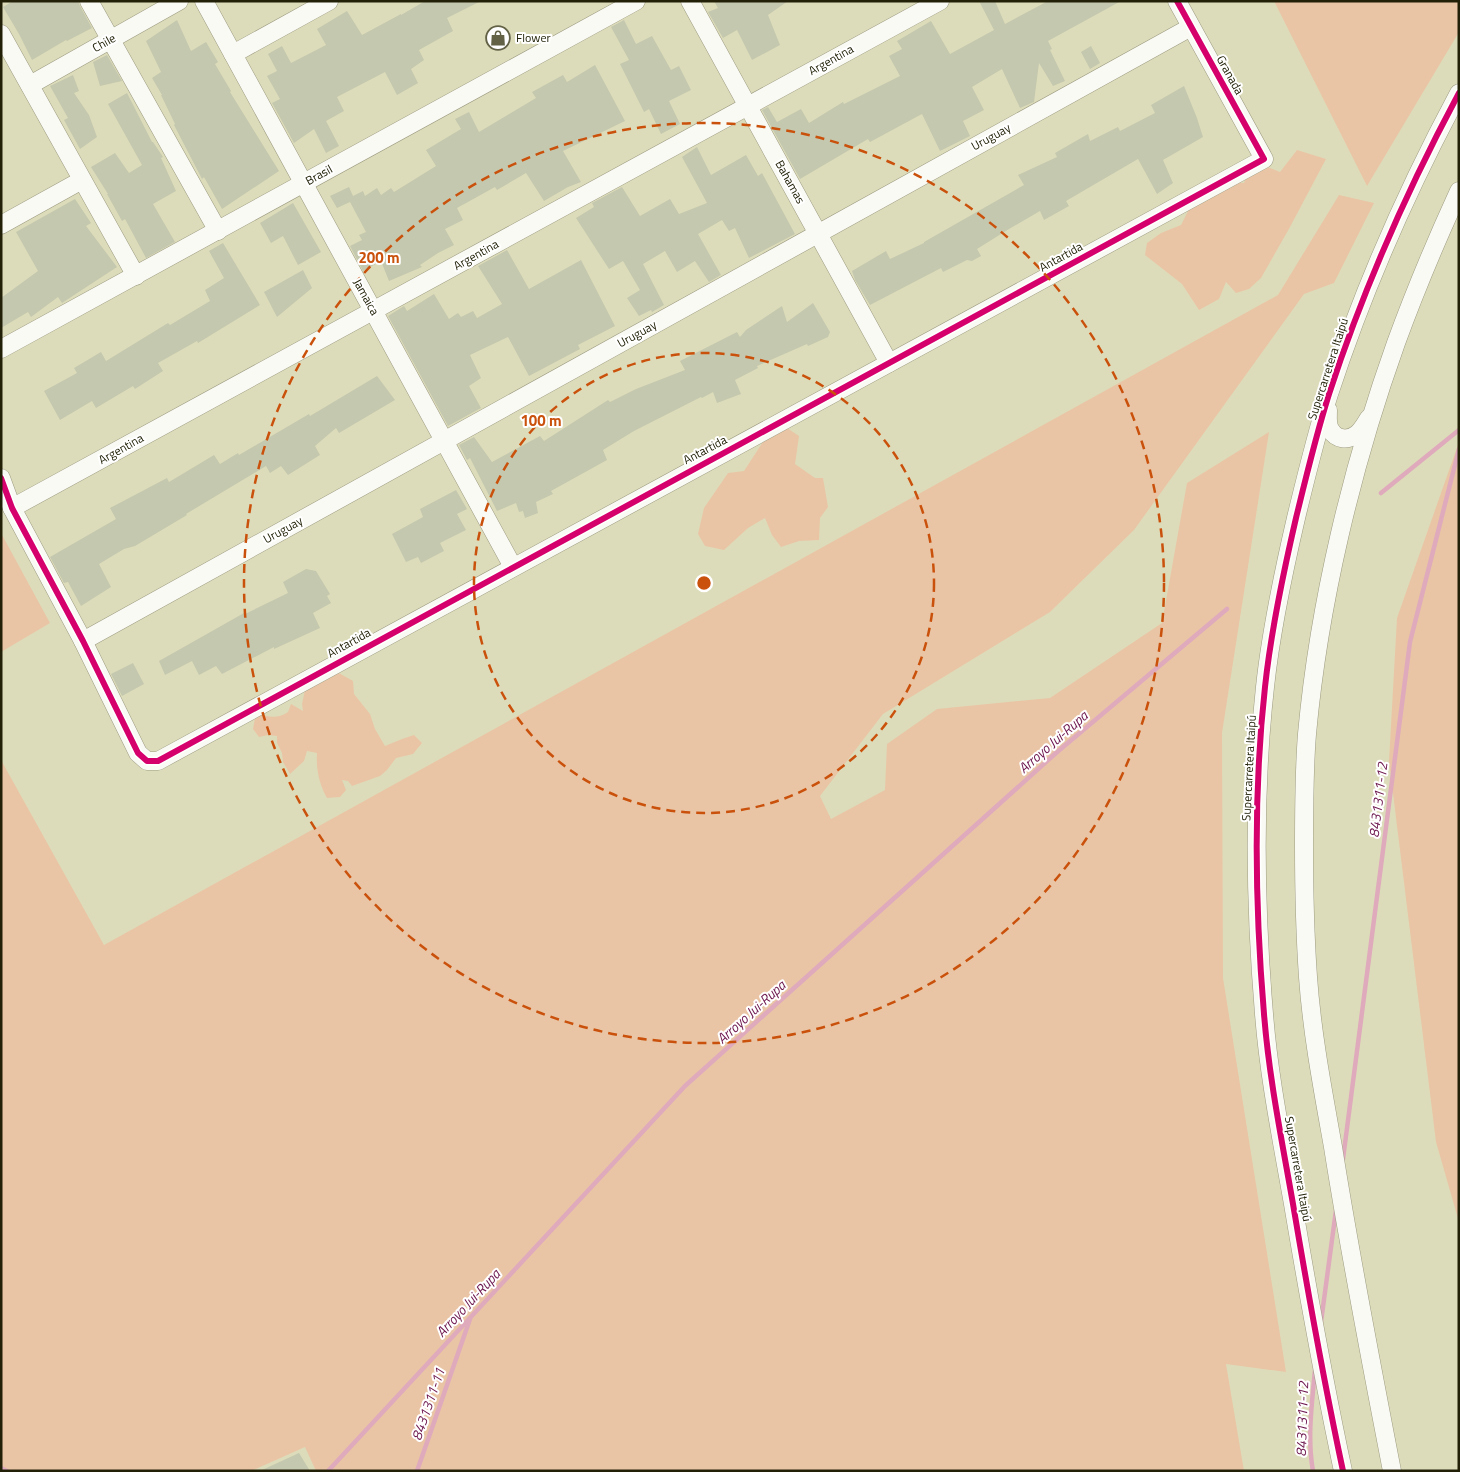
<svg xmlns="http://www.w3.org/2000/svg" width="1460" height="1472" font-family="'Titillium Web',sans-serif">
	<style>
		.green { fill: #e9c5a5 }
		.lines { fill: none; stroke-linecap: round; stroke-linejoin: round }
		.stream { stroke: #dfaabc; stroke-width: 4.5 }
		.building { fill: #c4c8ae }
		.minor-casing { stroke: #9c9b81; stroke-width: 19 }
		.minor { stroke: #fafaf5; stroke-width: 18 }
		.cycleway-casing { stroke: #fff; stroke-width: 9 }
		.cycleway { stroke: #d6006c; stroke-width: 6 }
		.ring { fill: none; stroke: #ca510b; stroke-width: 2.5; stroke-dasharray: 9 6 }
		.labels { text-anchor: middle; stroke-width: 4; stroke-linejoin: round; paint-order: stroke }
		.poi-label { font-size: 12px; fill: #222108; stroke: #fff; text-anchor: start }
		.street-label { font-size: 12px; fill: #222108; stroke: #fff }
		.water-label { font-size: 14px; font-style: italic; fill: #6c154d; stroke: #fff }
		.centre { fill: #ca510b; stroke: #fff; stroke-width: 2.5 }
		.ring-label { font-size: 15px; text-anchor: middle; font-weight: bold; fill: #ca510b; stroke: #fff; stroke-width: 4; stroke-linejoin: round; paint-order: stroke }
	</style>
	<rect width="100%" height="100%" fill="#dddcba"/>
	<!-- green -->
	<g class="green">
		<polygon points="1274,1 1459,1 1459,32 1367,186"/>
		<polygon points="1297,150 1326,159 1290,227 1261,278 1249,289 1236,293 1226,282 1219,299 1199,310 1182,284 1145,255 1147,243 1161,233 1181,225 1190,207 1227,182 1244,183 1247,176 1265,166 1280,172"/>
		<polygon points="1339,195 1374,203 1334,283 1304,294 1134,530 1050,612 883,714 820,796 831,819 885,790 887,744 937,709 1050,698 1162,623 1187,483 1269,432 1222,733 1223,978 1286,1372 1226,1364 1244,1471 316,1471 305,1447 251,1471 1,1471 1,760 104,945 1278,295"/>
		<polygon points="781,424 799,436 795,464 815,478 823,478 828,507 820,518 819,540 799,541 781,547 772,535 765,518 748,528 724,550 705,546 698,534 704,508 728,473 744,471 768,434"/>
		<polygon points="1459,442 1459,1222 1436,1142 1389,761 1397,618"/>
		<polygon points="1,533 50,623 1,652"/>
		<path d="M337,672l16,9 1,13 16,20 5,15 10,17 17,-7 12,-4 8,8 -9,11 -17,4 -9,12 -7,6 -28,10 -4,-5 -6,-1 4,10 -6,7 -13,1c-8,-14 -11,-29 -10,-45l-10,-2 -3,10 -14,13 -7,-12 -1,-9 -5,-10v-7l-9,-1 -9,2 -6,-8 2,-11 5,-4c10,4 19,4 28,-2l3,-8 12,7 -1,-7 3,-14 14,-9 8,-1z"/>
	</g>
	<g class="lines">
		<!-- stream -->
		<g class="stream">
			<polyline points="1381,493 1459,430"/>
			<polyline points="1343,1159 1410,642 1459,449"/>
			<polyline points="1321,1322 1336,1210"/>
			<polyline points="1,1468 7,1471"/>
			<polyline points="328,1471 685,1086 1056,753 1227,609"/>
			<polyline points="417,1471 470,1319"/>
			<path d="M1313,1471c-6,-33 -1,-68 2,-101"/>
		</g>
	</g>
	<!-- building -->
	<g class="building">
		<polygon points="13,1 78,1 80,6 92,28 67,41 66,40 32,60 19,34 3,7"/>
		<polygon points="425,1 481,1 447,18 453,31 419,50 424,60 411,69 418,83 397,95 385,72 337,97 344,111 326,121 339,146 326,153 314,129 294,143 272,103 280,99 267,76 277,71 268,54 282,46 291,63 326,45 317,29 347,11 362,35 401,14 401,15"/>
		<polygon points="714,1 788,1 768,15 780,45 752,60 737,30 723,38 708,12 718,8"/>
		<polygon points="979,1 995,1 1005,24 1048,1 1121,1 1048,41 1052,49 1050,50 1065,81 1053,86 1039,63 1034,102 1020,108 1002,69 972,87 984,110 963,121 970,136 940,151 922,114 870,142 868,139 800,179 762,110 768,107 777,122 801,109 809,123 843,102 844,104 900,76 889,56 902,49 897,41 931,21 950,54 994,30"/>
		<polygon points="177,20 191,51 206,42 218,62 215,64 231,91 230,92 279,171 222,209 204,177 202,179 174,125 175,124 161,95 162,95 152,78 161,72 146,41"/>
		<polygon points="624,20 636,44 652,36 671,70 679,66 691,90 669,101 680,124 661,134 649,109 644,112 620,64 629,60 611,27"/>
		<polygon points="1091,46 1100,63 1090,69 1081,52"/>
		<polygon points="107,55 122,81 100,86 93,62"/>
		<polygon points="595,65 625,121 563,151 581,182 568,187 544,201 526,173 497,190 495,187 457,208 463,220 445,229 454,245 438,253 420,265 422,267 389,281 381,261 363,271 350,246 362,240 359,235 366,232 350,202 337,208 330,196 349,187 353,196 363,191 365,196 377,188 381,195 391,188 394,192 436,166 426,150 461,129 455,119 469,112 479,132 536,98 532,92 563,75 567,82"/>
		<polygon points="73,75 79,91 74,93 89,115 97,137 80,149 64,120 68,118 50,86"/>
		<polygon points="1184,86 1197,118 1203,137 1163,160 1173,183 1157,194 1138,159 1066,201 1069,206 1044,220 1040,211 1009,229 977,249 981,256 972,261 967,260 943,272 941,268 870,305 855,280 852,271 886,251 890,259 924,243 924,242 1024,185 1018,175 1057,157 1055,153 1088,134 1090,141 1118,127 1120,131 1155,113 1151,105"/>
		<polygon points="127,93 152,142 153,142 163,157 161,158 176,191 153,204 175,242 146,258 125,219 122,221 107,194 108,194 91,167 115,153 129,173 142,165 108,104"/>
		<polygon points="697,147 711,175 746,155 758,176 762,173 795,234 749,258 735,228 729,231 722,220 698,234 721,275 709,282 695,261 677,272 665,251 643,264 664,305 652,312 651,310 639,316 627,298 640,290 623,261 609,269 576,218 594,207 592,203 622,187 640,216 670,199 679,214 707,203 682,157"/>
		<polygon points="75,199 91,223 86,226 117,267 62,303 58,297 31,317 28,312 1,328 1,298 38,271 16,232"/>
		<polygon points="293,203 321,252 298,265 283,236 271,243 260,223"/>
		<polygon points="223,243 260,305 198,343 197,341 158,363 163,371 135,389 133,386 96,408 92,401 60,420 44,391 77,373 74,368 101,352 106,361 168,323 170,325 210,301 205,290 224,278 209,251"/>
		<polygon points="507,250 529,289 581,260 615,326 578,345 580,349 529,376 508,337 470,355 481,378 469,386 481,408 448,426 388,316 404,306 407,311 434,294 449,319 458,313 461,317 473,311 477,318 502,304 478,266"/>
		<polygon points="303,270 312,288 277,317 264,292"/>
		<polygon points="813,303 830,332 828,337 808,346 807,344 757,366 758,368 735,380 741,394 717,403 713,392 702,398 701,397 634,431 603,450 607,460 551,491 553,494 536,502 538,513 525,518 523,511 519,512 516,503 497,511 470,458 467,460 459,445 474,437 492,462 540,436 544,441 608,400 610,402 636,389 685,370 680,361 737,332 740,337 746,330 782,306 787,322"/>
		<polygon points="377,376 395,400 339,433 336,428 315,446 320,455 288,475 281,466 270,473 266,466 186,514 187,515 135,546 124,549 99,564 111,587 81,606 68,582 64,583 50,557 116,519 110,508 167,478 169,482 214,455 220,464 238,453 239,455 309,414 310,416"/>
		<polygon points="456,490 467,509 457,514 466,530 440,543 444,551 421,563 418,557 406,562 392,534 423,517 420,509"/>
		<polygon points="306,569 316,571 330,594 327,596 331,603 313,613 320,628 274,649 274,647 222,674 216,666 199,675 192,661 165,675 159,661 244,613 245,614 288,593 283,582"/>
		<polygon points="133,663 144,684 122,696 111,674"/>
		<polygon points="299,1453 310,1471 260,1471"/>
	</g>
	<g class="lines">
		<!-- minor casing -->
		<g class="minor-casing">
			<g id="minor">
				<polyline points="89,1 218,231"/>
				<polyline points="204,1 513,567"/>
				<polyline points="690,1 889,363"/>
				<polyline points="1,34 136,276"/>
				<polyline points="233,54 329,1"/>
				<polyline points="30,85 179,1"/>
				<polyline points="1,225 82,180"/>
				<polyline points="1,349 636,1"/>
				<path d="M1328,410c0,6 -1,14 2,19 6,11 18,12 27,5 5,-4 8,-10 12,-16"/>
				<polyline points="1,478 12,508 83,641 138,753 147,761 158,761 1264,159 1177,1"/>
				<polyline points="12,508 940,1"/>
				<polyline points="83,641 1191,27"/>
				<path d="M1343,1471c-19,-89 -35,-178 -50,-267 -11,-63 -24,-126 -29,-190 -9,-108 -11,-219 1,-327 6,-57 18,-113 31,-169 10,-41 20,-83 33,-124 34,-104 78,-204 130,-301"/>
				<path d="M1392,1471c-21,-108 -42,-216 -59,-324 -10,-56 -21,-113 -25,-170 -3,-43 -4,-87 -4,-131 0,-38 0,-75 3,-112 12,-131 45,-268 89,-391 19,-52 40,-102 63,-152"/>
			</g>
		</g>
		<!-- minor -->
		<use href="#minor" class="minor"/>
		<!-- cycleway casing -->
		<g class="cycleway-casing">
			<g id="cycleway">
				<polyline points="1,478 12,508 83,641 138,753 147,761 158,761 1264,159 1177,1"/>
				<path d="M1343,1471c-19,-89 -35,-178 -50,-267 -11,-63 -24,-126 -29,-190 -9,-108 -11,-219 1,-327 6,-57 18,-113 31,-169 10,-41 20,-83 33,-124 34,-104 78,-204 130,-301"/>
			</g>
		</g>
		<!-- cycleway -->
		<use href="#cycleway" class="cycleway"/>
	</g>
	<!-- distance rings -->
	<g class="ring">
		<circle cx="704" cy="583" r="230"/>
		<circle cx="704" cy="583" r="460"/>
	</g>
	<!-- icons -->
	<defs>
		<g id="shop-ring" transform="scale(1.25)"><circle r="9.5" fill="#fff" stroke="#636246" stroke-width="1.5"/><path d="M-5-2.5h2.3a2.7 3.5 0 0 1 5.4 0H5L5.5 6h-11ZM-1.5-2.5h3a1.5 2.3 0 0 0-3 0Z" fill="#636246"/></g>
	</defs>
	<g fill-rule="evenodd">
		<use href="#shop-ring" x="498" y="38"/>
	</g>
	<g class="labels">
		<!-- poi labels -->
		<g class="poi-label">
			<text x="516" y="42">Flower</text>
		</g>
		<!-- street labels -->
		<g class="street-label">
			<text transform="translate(104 43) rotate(-29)" y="4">Chile</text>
			<text transform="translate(831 60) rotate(-29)" y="4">Argentina</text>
			<text transform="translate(1230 75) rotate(61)" y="4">Granada</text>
			<text transform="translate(991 137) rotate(-29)" y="4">Uruguay</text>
			<text transform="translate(319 175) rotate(-29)" y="4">Brasil</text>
			<text transform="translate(790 182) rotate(61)" y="4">Bahamas</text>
			<text transform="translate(476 255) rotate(-29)" y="4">Argentina</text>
			<text transform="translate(1061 257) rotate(-29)" y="4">Antartida</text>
			<text transform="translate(366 297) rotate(61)" y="4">Jamaica</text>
			<text transform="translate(637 334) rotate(-29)" y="4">Uruguay</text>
			<text transform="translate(1328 369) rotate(-72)" y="4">Supercarretera Itaipú</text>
			<text transform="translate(121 449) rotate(-29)" y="4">Argentina</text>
			<text transform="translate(705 450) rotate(-28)" y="4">Antartida</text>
			<text transform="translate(283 530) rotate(-29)" y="4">Uruguay</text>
			<text transform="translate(349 643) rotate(-29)" y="4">Antartida</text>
			<text transform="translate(1249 768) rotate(-87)" y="4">Supercarretera Itaipú</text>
			<text transform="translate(1298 1169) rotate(80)" y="4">Supercarretera Itaipú</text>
		</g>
		<!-- water labels -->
		<g class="water-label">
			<text transform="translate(1053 742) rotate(-41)" y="5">Arroyo Jui-Rupa</text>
			<text transform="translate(1378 800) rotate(-83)" y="5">8431311-12</text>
			<text transform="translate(751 1012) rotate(-42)" y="5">Arroyo Jui-Rupa</text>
			<text transform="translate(468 1303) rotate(-47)" y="5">Arroyo Jui-Rupa</text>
			<text transform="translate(428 1404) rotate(-71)" y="5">8431311-11</text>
			<text transform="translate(1302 1419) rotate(-88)" y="5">8431311-12</text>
		</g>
	</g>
	<circle cx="704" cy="583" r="8" class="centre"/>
	<g class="ring-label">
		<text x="379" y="263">200 m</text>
		<text x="541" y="426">100 m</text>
	</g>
	<!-- border -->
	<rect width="1460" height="1472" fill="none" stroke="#222108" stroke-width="5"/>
</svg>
